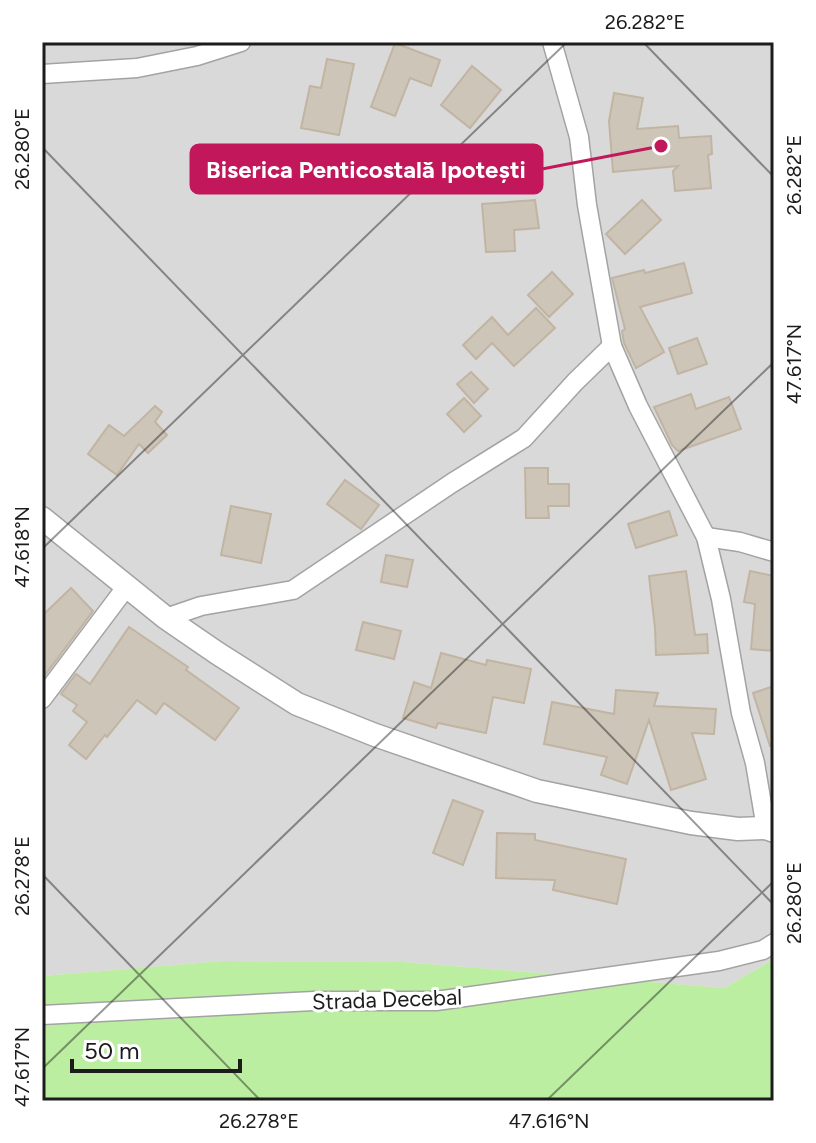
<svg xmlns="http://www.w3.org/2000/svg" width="816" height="1143" font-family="Figtree,sans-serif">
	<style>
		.residential { fill: #dad9d9 }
		.grass { fill: #bceea1 }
		.building { fill: #cec5b9; stroke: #c1b4a2; stroke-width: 2 }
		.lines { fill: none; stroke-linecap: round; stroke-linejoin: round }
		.minor-casing { stroke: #a3a3a3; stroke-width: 21 }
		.tertiary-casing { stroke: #a3a3a3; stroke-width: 25 }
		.minor { stroke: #fff; stroke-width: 18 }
		.tertiary { stroke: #fff; stroke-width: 22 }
		.ticks { fill: none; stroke: #1c1c1c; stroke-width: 2; stroke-opacity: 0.45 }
		.labels { text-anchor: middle; stroke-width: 6; stroke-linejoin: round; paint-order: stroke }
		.street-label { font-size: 22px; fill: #1c1c1c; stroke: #fff }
		.leader { fill: none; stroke: #c2185b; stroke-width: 3 }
		.callout-dot { fill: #c2185b; stroke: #fff; stroke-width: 3 }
		.callout { fill: #c2185b; stroke: #c2185b; stroke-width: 3 }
		.callout-label { font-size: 24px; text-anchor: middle; font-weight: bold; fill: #fff }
		.neatline { fill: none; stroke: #1c1c1c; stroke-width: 3 }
		.ticks-label { font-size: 20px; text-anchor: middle; fill: #1c1c1c }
	</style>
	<rect width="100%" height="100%" fill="#eeebe0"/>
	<!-- residential -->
	<polygon class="residential" points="42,42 774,42 774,959 724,988 403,962 223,961 42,976"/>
	<!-- grass -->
	<polygon class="grass" points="774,959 774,1101 42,1101 42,976 223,961 403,962 724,988"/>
	<!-- building -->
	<g class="building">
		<polygon points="395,43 440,60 431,86 410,78 395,116 371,107"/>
		<polygon points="327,59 354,64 339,135 301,128 310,86 321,88"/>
		<polygon points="472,66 501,90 470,128 441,105"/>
		<polygon points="614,93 643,98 637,129 678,126 679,138 711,136 712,154 708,155 711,188 675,191 673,171 678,166 613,172 609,121"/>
		<polygon points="535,200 539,228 514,230 515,251 486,252 482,204"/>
		<polygon points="642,200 661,220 625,254 606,234"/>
		<polygon points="684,263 692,293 640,307 664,352 636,368 624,343 622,331 625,329 612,278 644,270 645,273"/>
		<polygon points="552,272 573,294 549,317 528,295"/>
		<polygon points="536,308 555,328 514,366 492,343 476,359 463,345 492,317 508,335"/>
		<polygon points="697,338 707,364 678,374 669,348"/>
		<polygon points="471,372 488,389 474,403 457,384"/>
		<polygon points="691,394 696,409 729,397 741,429 678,451 672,445 654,407"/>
		<polygon points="464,398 481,416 464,432 447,414"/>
		<polygon points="155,406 162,412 155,422 167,435 148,453 139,444 117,475 88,454 109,425 124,436"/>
		<polygon points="525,468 548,468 548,484 569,484 569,506 548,506 549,518 526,518"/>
		<polygon points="345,480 379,505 361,529 327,504"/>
		<polygon points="231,506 271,514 261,563 221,555"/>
		<polygon points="669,511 677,535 636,548 628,524"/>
		<polygon points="386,555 413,560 407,587 381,582"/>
		<polygon points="686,571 695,635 707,634 708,653 656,655 655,628 649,576"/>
		<polygon points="750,571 774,576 774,651 751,649 755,604 744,602"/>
		<polygon points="71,588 93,611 42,679 42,616"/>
		<polygon points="363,622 401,631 394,659 356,650"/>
		<polygon points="129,627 188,667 186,670 239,708 215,740 164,703 156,714 137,700 107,737 105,735 86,759 69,745 87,722 73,711 77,705 61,694 76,674 90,684"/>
		<polygon points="441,653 486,665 487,660 531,669 524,703 493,697 486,733 438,723 436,728 403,718 414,682 431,688"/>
		<polygon points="774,686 774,745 770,746 753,693"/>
		<polygon points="616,690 658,693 654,706 716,709 714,734 692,733 706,779 671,790 649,720 627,784 601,775 607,757 544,744 552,702 614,714"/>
		<polygon points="453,800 483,811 463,865 433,853"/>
		<polygon points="497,833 535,834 535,840 626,859 617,904 553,890 555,880 496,878"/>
	</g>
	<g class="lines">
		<!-- minor casing -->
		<g class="minor-casing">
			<g id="minor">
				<polyline points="552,42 579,137 587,205 612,346 638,406 706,537 721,599 741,713 755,763 766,828"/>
				<polyline points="42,74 137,68 197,56 241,42"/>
				<polyline points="706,537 740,542 774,552"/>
				<polyline points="166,618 201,606 293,590 452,483 524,438 575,382 612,346"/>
				<polyline points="42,699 127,586"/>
				<polyline points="42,1015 314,1001 436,1001 719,961 763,950 774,943"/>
			</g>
		</g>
		<!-- tertiary casing -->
		<g class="tertiary-casing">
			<polyline id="tertiary" points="42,518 166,618 217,653 297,704 375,735 537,791 691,823 738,829 766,828 774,831"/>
		</g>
		<!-- minor -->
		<use href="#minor" class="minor"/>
		<!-- tertiary -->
		<use href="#tertiary" class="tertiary"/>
	</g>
	<!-- ticks -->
	<path class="ticks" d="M643,42l131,135M42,147l732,758M42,549l525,-507M42,874l219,227M42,1069l732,-707M546,1101l228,-220"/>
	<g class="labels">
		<!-- street labels -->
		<g class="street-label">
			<text transform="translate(387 999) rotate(-2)" y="8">Strada Decebal</text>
		</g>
	</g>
	<!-- callouts -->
	<path class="leader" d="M661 146L542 169"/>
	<circle class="callout-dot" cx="661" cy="146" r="8"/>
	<rect class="callout" x="191" y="145" width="351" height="48" rx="8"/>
	<g class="callout-label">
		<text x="366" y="178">Biserica Penticostală Ipotești</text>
	</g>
	<!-- border -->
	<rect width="816" height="1143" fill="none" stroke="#ffffff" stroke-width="88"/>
	<!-- scale -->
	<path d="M72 1059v12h168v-12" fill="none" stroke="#1c1c1c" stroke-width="4"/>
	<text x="84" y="1059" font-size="24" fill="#1c1c1c" stroke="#ffffff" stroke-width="6" paint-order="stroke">50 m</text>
	<rect x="44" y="44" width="728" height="1055" class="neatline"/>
	<g class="ticks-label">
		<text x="645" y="29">26.282°E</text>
		<text transform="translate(22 149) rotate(-90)" y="7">26.280°E</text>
		<text transform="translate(794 175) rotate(-90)" y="7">26.282°E</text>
		<text transform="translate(794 364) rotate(-90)" y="7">47.617°N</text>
		<text transform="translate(22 547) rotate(-90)" y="7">47.618°N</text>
		<text transform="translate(22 876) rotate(-90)" y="7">26.278°E</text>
		<text transform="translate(794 903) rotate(-90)" y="7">26.280°E</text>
		<text transform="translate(22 1067) rotate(-90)" y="7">47.617°N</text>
		<text x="259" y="1128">26.278°E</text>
		<text x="549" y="1128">47.616°N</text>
	</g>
</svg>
